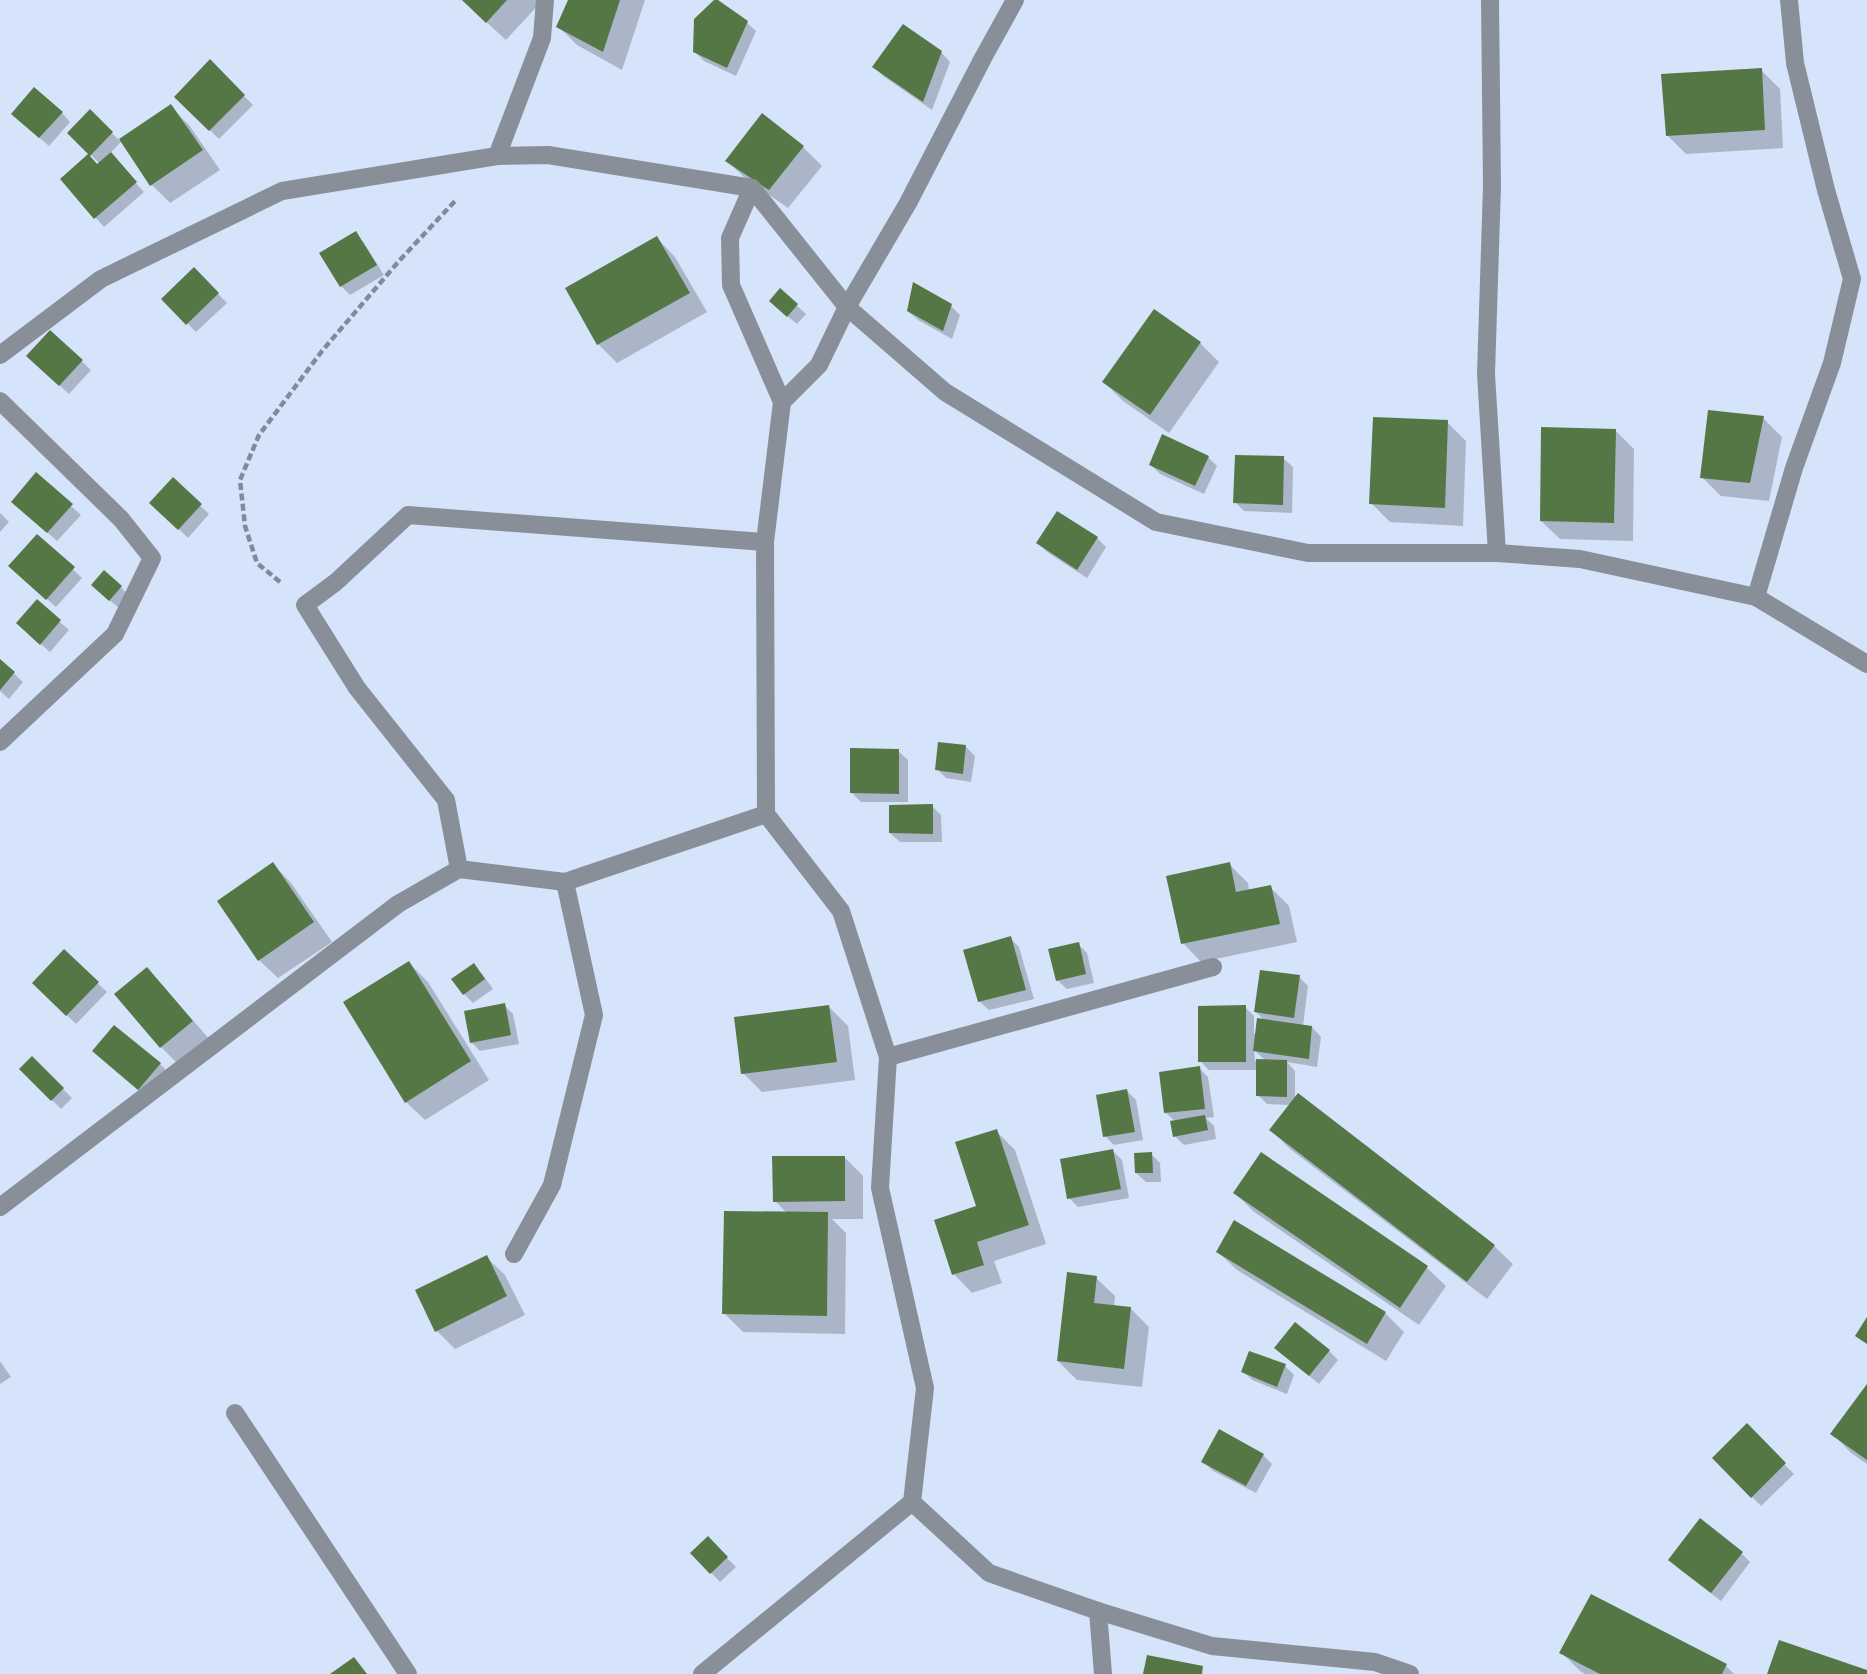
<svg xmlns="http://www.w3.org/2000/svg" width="1867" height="1674" font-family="Cabin,sans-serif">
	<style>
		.shadow { fill: #0003; fill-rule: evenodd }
		.building { fill: #557745 }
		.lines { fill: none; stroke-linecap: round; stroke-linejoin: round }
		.path { stroke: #7f8a9a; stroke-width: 4.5; stroke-dasharray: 7 3.5; stroke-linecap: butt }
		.street { stroke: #898f98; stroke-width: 18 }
	</style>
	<rect width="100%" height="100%" fill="#d5e4fb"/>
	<!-- shadow -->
	<g class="shadow">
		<polygon points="462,0 543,0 506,40"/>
		<polygon points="570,0 645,0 622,70 577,45 558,26"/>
		<polygon points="746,22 756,31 736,76 704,61 695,52"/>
		<polygon points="941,52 950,62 932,110 883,76 874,67"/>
		<polygon points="210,62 253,105 219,139 176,97"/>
		<polygon points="1761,70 1780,89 1783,148 1686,154 1667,135"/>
		<polygon points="170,107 189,125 220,170 170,203 152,185 122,141 109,154 144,192 104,227 62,179 98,166 100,164 69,133 90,112 120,141"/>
		<polygon points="62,113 70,122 49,146 22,123"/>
		<polygon points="803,147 822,166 788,208 746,179 727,161"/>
		<polygon points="355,234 364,243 384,275 350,295 341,286"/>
		<polygon points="657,238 675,257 707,312 617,363 598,344 567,289"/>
		<polygon points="194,269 227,303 196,332 164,299"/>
		<polygon points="781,291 806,314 797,324 780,310"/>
		<polygon points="951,306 960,315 952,339 918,320 908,311"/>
		<polygon points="50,332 91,370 69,394 37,365"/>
		<polygon points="1200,343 1219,362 1169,433 1123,401 1104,382"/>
		<polygon points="1763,418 1782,437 1769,501 1721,496 1702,477"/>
		<polygon points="1447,422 1466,441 1463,526 1390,522 1371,503"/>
		<polygon points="1615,430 1634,449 1633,541 1560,539 1541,521"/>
		<polygon points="1208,457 1217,466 1204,494 1160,474 1151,465"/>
		<polygon points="1283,458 1293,467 1292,513 1244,511 1235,502"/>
		<polygon points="36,475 81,515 57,541 22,510"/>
		<polygon points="173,480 209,514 188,538 152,503"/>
		<polygon points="0,513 9,522 0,532"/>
		<polygon points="38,536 82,578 56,607 20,575"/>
		<polygon points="1097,538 1106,547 1087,578 1047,552 1038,543"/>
		<polygon points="121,587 129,596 119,608 102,594"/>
		<polygon points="37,602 69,630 50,652 27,632"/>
		<polygon points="0,661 23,682 9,699 0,691"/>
		<polygon points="966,747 975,756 971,782 946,778 937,769"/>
		<polygon points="898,751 908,760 908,802 861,802 852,793"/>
		<polygon points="932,806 941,815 942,842 900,842 890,833"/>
		<polygon points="273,864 291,883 332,942 278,978 259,960"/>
		<polygon points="1229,864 1248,883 1249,891 1270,887 1289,906 1297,942 1201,962 1183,943"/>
		<polygon points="1010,938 1019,947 1034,999 989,1010 979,1001"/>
		<polygon points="1078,944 1087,953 1094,983 1067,989 1057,980"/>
		<polygon points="64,952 107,992 76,1024 34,983"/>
		<polygon points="409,963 428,982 489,1080 425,1120 406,1102"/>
		<polygon points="474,966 483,975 493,989 473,1003 464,994"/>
		<polygon points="146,969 165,988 210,1040 180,1066 161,1047 117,994"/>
		<path d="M1299,977l9,9 -5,40 9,1 9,10 -4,30 -30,-5 8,9v28l199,147 19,18 -26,35 -197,-150 -19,-19 20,-25 -24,-1 -9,-9v-25h-49l-9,-9 45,-54 9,9v18h3l8,-13 -9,-9zM1254,1050l12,11h-11z"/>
		<polygon points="504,1005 513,1014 519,1044 480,1051 471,1042"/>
		<polygon points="829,1007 848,1026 855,1080 762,1092 743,1073"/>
		<polygon points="32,1058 72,1098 61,1109 21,1069"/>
		<polygon points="103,1060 160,1064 169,1073 148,1098"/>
		<polygon points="1199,1068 1208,1077 1214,1117 1206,1118 1214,1126 1216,1139 1184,1145 1175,1136 1176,1122 1166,1113"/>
		<polygon points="1127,1091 1136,1100 1143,1140 1114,1145 1105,1136"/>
		<polygon points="996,1131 1015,1150 1046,1244 994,1261 1002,1283 972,1293 954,1274 978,1207"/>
		<polygon points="1113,1151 1122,1160 1129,1198 1078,1207 1069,1198"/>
		<polygon points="1151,1154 1160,1163 1161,1182 1146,1182 1136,1173"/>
		<polygon points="1262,1154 1427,1268 1446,1286 1419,1325 1254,1212 1235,1193"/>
		<polygon points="844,1157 863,1176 863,1219 832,1219 846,1233 845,1334 743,1332 724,1313 787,1213 775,1201"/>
		<polygon points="1218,1252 1385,1313 1404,1332 1386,1361 1237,1270"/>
		<polygon points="486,1257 505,1275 525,1315 455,1349 437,1331"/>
		<polygon points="1096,1278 1115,1296 1114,1307 1130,1308 1149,1327 1142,1387 1077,1380 1058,1361"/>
		<polygon points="1276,1348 1329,1351 1338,1360 1319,1384"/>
		<polygon points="0,1361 11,1377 0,1384"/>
		<polygon points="1285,1366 1294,1375 1287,1394 1252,1380 1243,1371"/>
		<polygon points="1867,1387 1867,1464 1851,1453 1833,1434"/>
		<polygon points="1747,1426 1794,1474 1761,1506 1714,1458"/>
		<polygon points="1263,1455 1272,1464 1256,1493 1213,1471 1204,1462"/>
		<polygon points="708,1539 736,1567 720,1582 692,1553"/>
		<polygon points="1741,1553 1750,1562 1721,1601 1679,1569 1670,1560"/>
		<polygon points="1562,1653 1726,1666 1734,1674 1585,1674 1580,1671"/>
	</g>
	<!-- building -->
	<g class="building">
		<polygon points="462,0 507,0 486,23"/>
		<polygon points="568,0 620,0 603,52 556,27"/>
		<polygon points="714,0 718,0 748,21 727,68 693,52 694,19"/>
		<polygon points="903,24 942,51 923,102 872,67"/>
		<polygon points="210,59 245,95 209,131 174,97"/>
		<polygon points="1762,68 1765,130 1666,136 1661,74"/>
		<polygon points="34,87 63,112 39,138 11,114"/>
		<polygon points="171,104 203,150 150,186 119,139"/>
		<polygon points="90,109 113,132 90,156 97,164 111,152 137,182 94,219 60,179 88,154 67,133"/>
		<polygon points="762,113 804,146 769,190 725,161"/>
		<polygon points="356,231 377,265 340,287 319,253"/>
		<polygon points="657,236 690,293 597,345 565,288"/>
		<polygon points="194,267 219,293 186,325 161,299"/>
		<polygon points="913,282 952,304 943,331 907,311"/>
		<polygon points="780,288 798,304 787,317 769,301"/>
		<polygon points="1154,309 1201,342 1150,415 1102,382"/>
		<polygon points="50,330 83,360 59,386 26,356"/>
		<polygon points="1708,410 1764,416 1750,483 1700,478"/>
		<polygon points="1373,417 1448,420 1445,508 1369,504"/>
		<polygon points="1541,427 1616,429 1614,523 1540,521"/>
		<polygon points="1162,434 1209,456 1195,486 1149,465"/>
		<polygon points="1235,455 1284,456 1283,505 1233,503"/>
		<polygon points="36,472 73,504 47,533 11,502"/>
		<polygon points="173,477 202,504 178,530 149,503"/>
		<polygon points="1057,511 1098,537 1077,570 1036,543"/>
		<polygon points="37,534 75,567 46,600 8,566"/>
		<polygon points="104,570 122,586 109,601 91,585"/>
		<polygon points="37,599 61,620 40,645 16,623"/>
		<polygon points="0,659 15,672 0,690"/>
		<polygon points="938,742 966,745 963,774 935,770"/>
		<polygon points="850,748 899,749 899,794 850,793"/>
		<polygon points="933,804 933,834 889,833 889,805"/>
		<polygon points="273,862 314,922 258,961 217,901"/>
		<polygon points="1230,862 1236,892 1271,885 1280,924 1181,944 1166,876"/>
		<polygon points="1011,936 1026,990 978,1002 963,950"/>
		<polygon points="1079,942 1086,974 1056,981 1048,949"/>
		<polygon points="64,949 99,982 66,1016 32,983"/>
		<polygon points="409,961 471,1061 405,1103 343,1002"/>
		<polygon points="474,963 485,979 463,995 451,979"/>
		<polygon points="147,967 193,1021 160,1048 114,994"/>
		<polygon points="1260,970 1300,975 1294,1018 1254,1012"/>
		<polygon points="505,1003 511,1035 470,1043 464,1011"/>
		<polygon points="829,1005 837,1062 741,1074 734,1017"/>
		<polygon points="1246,1005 1246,1062 1198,1062 1198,1006"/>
		<polygon points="1257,1018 1312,1026 1309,1059 1253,1051"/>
		<polygon points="114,1025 161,1063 138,1090 92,1051"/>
		<polygon points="32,1056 64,1088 51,1101 19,1069"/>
		<polygon points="1256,1059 1287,1060 1287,1097 1256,1096"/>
		<polygon points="1200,1066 1205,1109 1164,1113 1159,1072"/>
		<polygon points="1127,1089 1135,1132 1103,1137 1096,1095"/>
		<polygon points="1298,1093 1495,1245 1467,1282 1269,1130"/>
		<polygon points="1205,1115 1208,1130 1173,1137 1170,1121"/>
		<polygon points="997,1129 1029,1225 977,1242 984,1265 952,1275 934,1220 976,1206 955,1142"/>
		<polygon points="1113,1149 1121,1189 1067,1199 1060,1159"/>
		<polygon points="1152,1152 1153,1173 1135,1173 1134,1153"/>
		<polygon points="1261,1152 1428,1266 1400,1308 1233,1193"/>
		<polygon points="772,1156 845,1156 845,1201 773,1202"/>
		<polygon points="724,1211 828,1212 827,1316 722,1314"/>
		<polygon points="1234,1220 1386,1312 1367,1344 1216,1252"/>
		<polygon points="487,1255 507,1296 435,1332 415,1290"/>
		<polygon points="1067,1272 1097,1276 1094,1303 1131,1307 1124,1369 1057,1361"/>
		<polygon points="1867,1317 1867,1344 1855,1336"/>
		<polygon points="1295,1322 1330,1350 1309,1376 1274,1348"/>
		<polygon points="1249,1351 1286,1364 1277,1387 1241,1372"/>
		<polygon points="1867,1384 1867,1460 1830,1434"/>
		<polygon points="1747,1423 1786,1463 1751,1498 1712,1458"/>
		<polygon points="1219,1429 1264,1454 1246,1486 1201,1462"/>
		<polygon points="1700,1518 1743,1552 1711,1593 1668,1560"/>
		<polygon points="708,1536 728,1557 710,1574 690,1553"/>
		<polygon points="1591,1594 1727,1664 1722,1674 1600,1674 1559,1653"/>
		<polygon points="1779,1640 1867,1670 1867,1674 1767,1674"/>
		<polygon points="1147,1655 1203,1666 1202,1674 1143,1674"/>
		<polygon points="354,1657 367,1674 330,1674"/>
	</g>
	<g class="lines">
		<!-- path -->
		<polyline class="path" points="280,582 257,563 245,526 240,480 259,435 322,351 399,261 456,200"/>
		<!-- street -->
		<g class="street">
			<polyline points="1490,0 1492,186 1486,374 1497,553"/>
			<polyline points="497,156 542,38 545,0"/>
			<polyline points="0,355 101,279 282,191 497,156 548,155 752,188 847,307 945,392 1156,522 1308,553 1497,553 1580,559 1756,597 1867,664"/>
			<polyline points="0,401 121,519 152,558 115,634 0,742"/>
			<polyline points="782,402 819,365 847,307 908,203 983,58 1015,0"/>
			<polyline points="1756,597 1794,468 1832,363 1852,279 1826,190 1795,63 1789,0"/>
			<polyline points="459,869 565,882"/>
			<polyline points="888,1057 1213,967"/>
			<polyline points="0,1207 398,904 459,869 446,800 357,688 305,605 336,582 408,515 765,542"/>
			<polyline points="514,1254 552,1185 594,1015 565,882 766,814"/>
			<polyline points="235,1413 408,1674"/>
			<polyline points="912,1502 989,1573 1098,1611 1212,1646 1375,1662 1410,1674"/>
			<polyline points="1098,1611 1103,1674"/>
			<polyline points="702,1674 912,1502 925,1388 880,1188 888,1057 841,911 766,814 765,542 782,402 731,285 730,238 752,188"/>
		</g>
	</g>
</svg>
